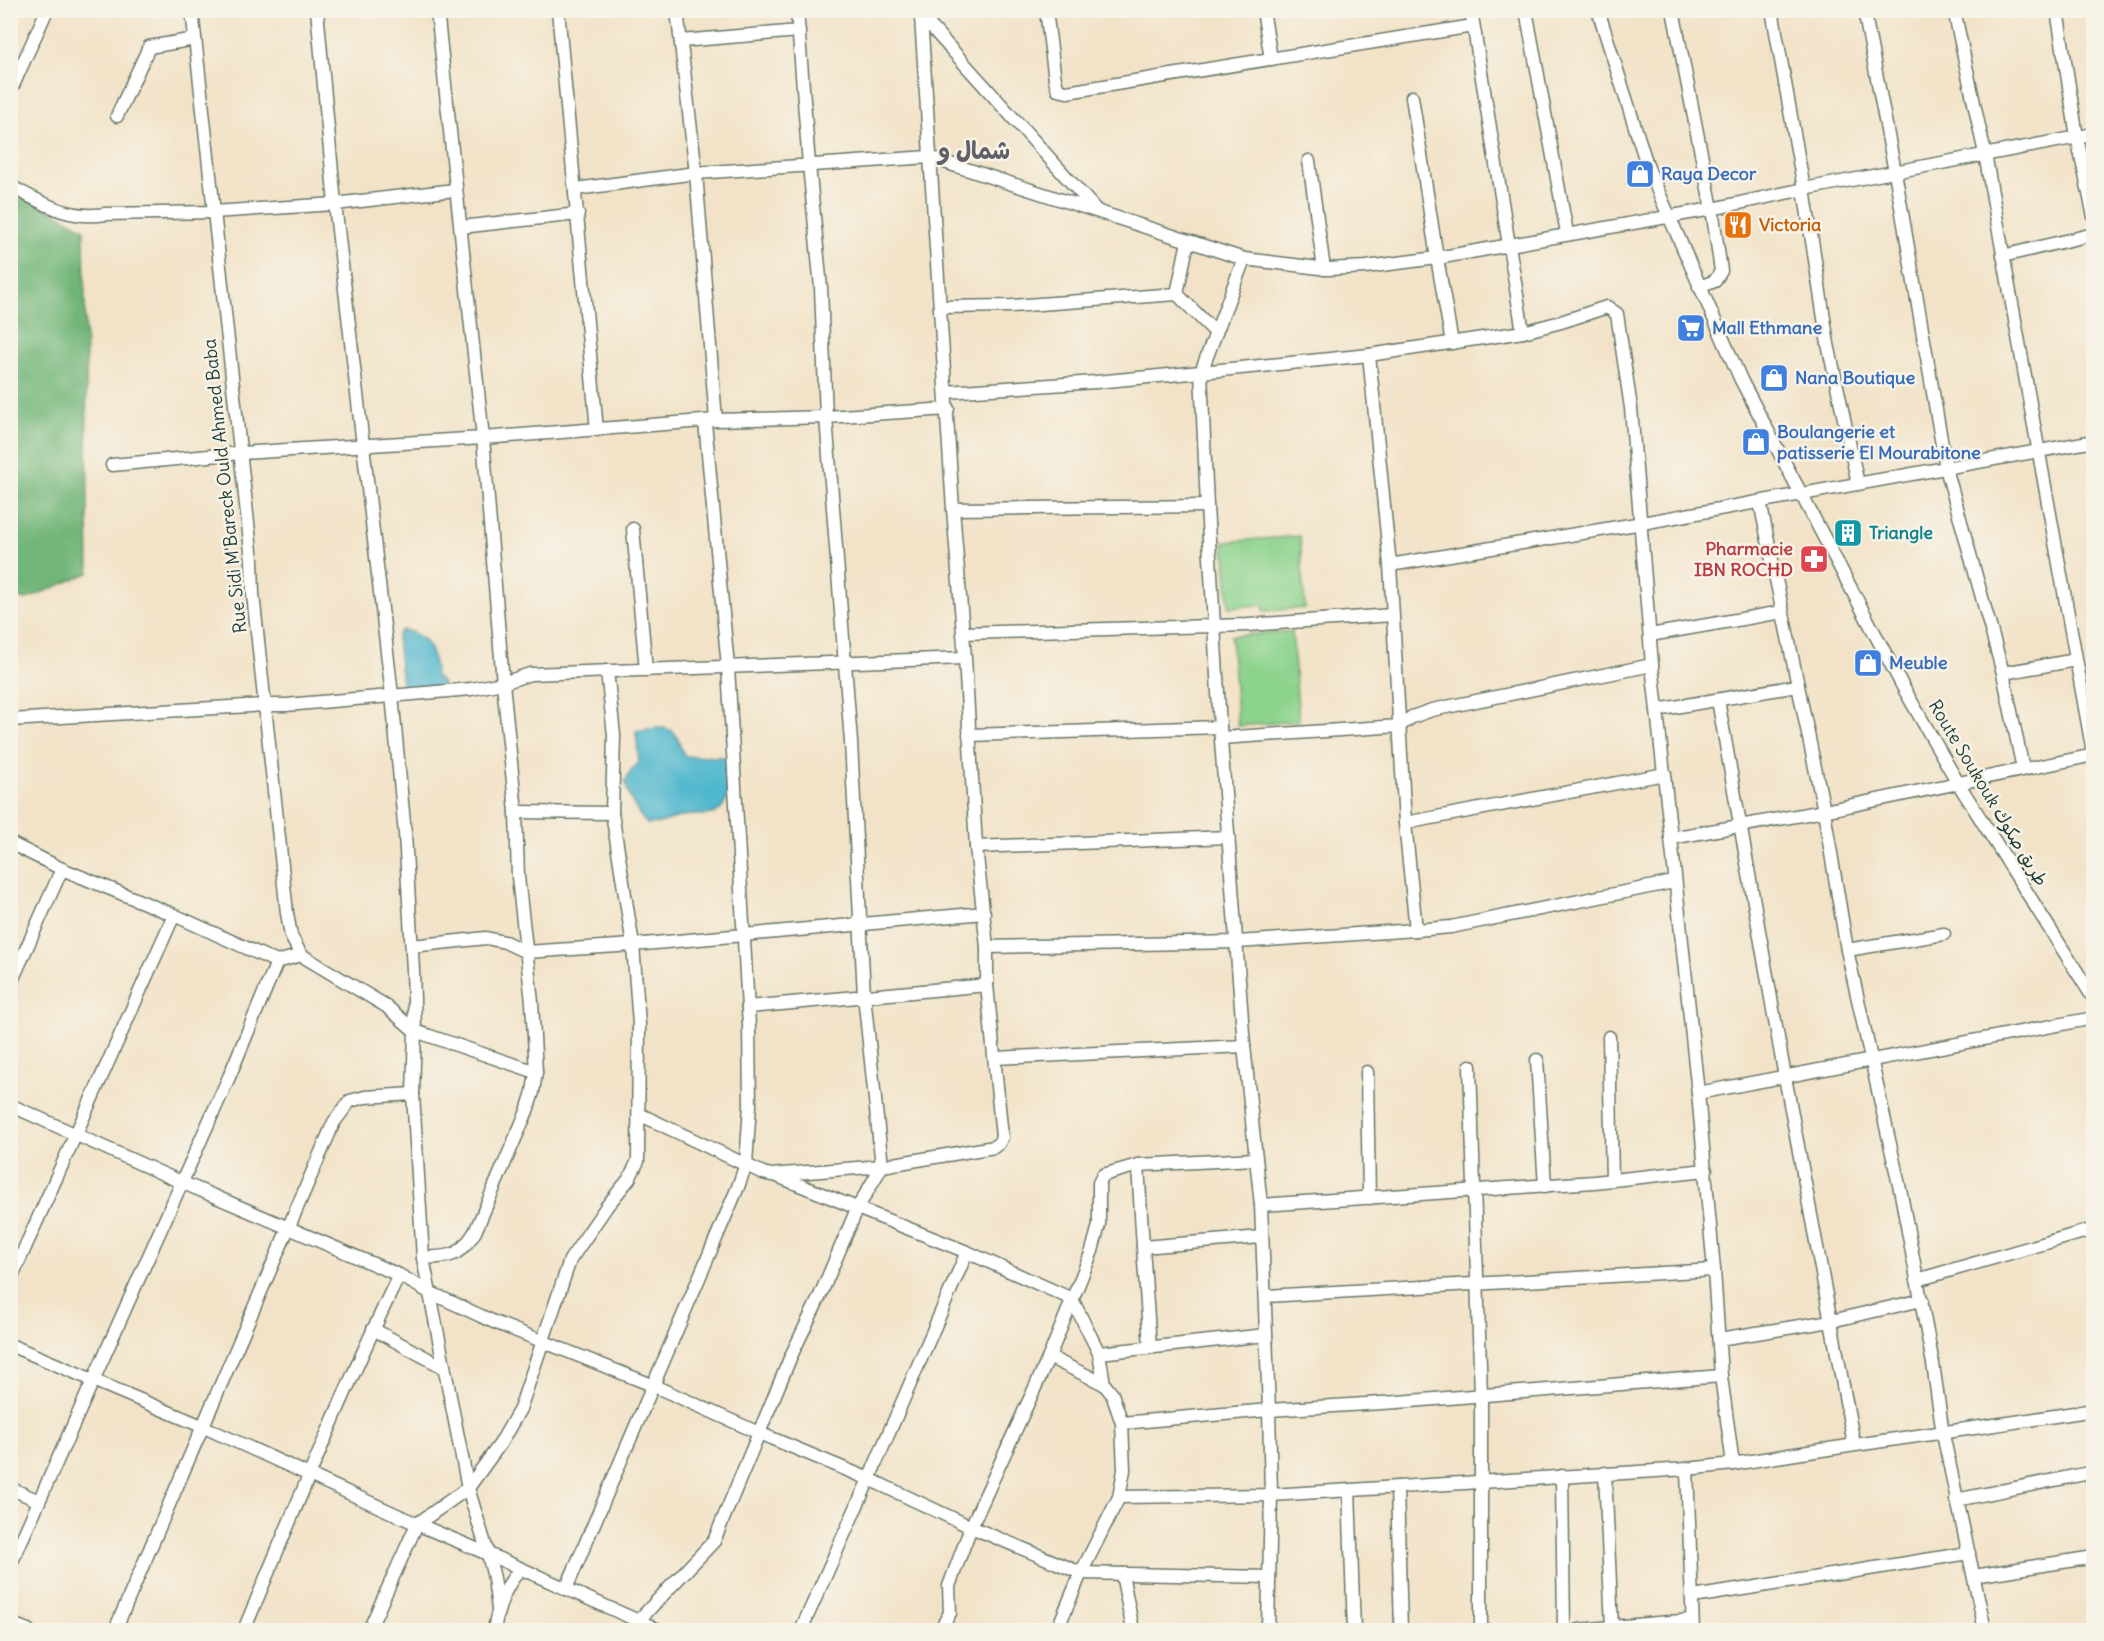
<svg xmlns="http://www.w3.org/2000/svg" width="2104" height="1641" font-family="Delius,'Playpen Sans Arabic',sans-serif">
	<style>
		.green { fill: #8cd38d; stroke: #568860; stroke-width: 1.5 }
		.forest { fill: #71b578; stroke: #487956; stroke-width: 1.5 }
		.water { fill: #50b7ce; stroke: #387a81; stroke-width: 1.5 }
		.lines { fill: none; stroke-linecap: round; stroke-linejoin: round }
		.minor-casing { stroke: #697768; stroke-width: 15 }
		.minor { stroke: #fff; stroke-width: 12 }
		.labels { text-anchor: middle; stroke-width: 5; stroke-linejoin: round; paint-order: stroke }
		.shop-label { font-size: 18px; font-weight: bold; fill: #366cbe; stroke: #f7f3e8; text-anchor: start }
		.food-label { font-size: 18px; font-weight: bold; fill: #c56008; stroke: #f7f3e8; text-anchor: start }
		.street-label { font-size: 18px; fill: #1f3d34; stroke: #f7f3e8 }
		.culture-label { font-size: 18px; font-weight: bold; fill: #0d838f; stroke: #f7f3e8; text-anchor: start }
		.health-label { font-size: 18px; font-weight: bold; fill: #be3a42; stroke: #f7f3e8; text-anchor: end }
		.district-label { font-size: 24px; font-weight: bold; fill: #606066; stroke: #f7f3e8 }
	</style>
	<rect width="100%" height="100%" fill="#f7f3e8"/>
	<filter id="ink" filterUnits="userSpaceOnUse"><feTurbulence type="fractalNoise" baseFrequency=".0167" numOctaves="2"/><feDisplacementMap in="SourceGraphic" scale="12" xChannelSelector="R" yChannelSelector="G"/><feConvolveMatrix kernelMatrix="1 2 1 2 8 2 1 2 1" color-interpolation-filters="sRGB"/></filter>
	<filter id="wash" filterUnits="userSpaceOnUse"><feTurbulence type="fractalNoise" baseFrequency=".008" numOctaves="4" result="noise"/><feDisplacementMap in="SourceGraphic" scale="24" xChannelSelector="R" yChannelSelector="G"/><feGaussianBlur stdDeviation="1.35" result="paint"/><feColorMatrix in="noise" values="0 0 0 0 0 0 0 0 0 0 0 0 0 0 0 0 0 1.4 0 .05"/><feComposite in="paint" operator="in"/></filter>
	<g filter="url(#wash)">
		<rect width="100%" height="100%" fill="#f2e3c8"/>
		<!-- green -->
		<g class="green">
			<polygon points="1300,536 1305,608 1264,611 1263,605 1229,607 1224,542"/>
			<polygon points="1292,631 1299,721 1238,726 1231,636"/>
		</g>
		<!-- forest -->
		<polygon class="forest" points="11,188 84,229 89,573 24,600 11,595"/>
		<!-- water -->
		<g class="water">
			<path d="M403,630c25,4 32,23 32,46l8,8 -2,4 -29,1 -10,-4 -5,-47 2,-6z"/>
			<path d="M658,728c25,0 17,15 27,28l38,1 6,3c1,15 3,50 -17,54 -10,2 -19,0 -29,2 -12,3 -23,9 -36,8 -11,-12 -18,-26 -22,-42l6,-12 8,-7 -3,-32z"/>
		</g>
	</g>
	<g filter="url(#ink)">
		<g class="lines">
			<!-- minor casing -->
			<g class="minor-casing">
				<g id="minor">
					<polyline points="192,10 252,560 253,594 287,913 291,936 301,955"/>
					<polyline points="317,10 335,204 392,695 405,834 413,970 415,1031 413,1094 423,1258 468,1488 488,1554 494,1578 498,1609"/>
					<polyline points="558,10 597,430"/>
					<polyline points="677,10 696,173 716,420"/>
					<polyline points="916,10 1096,210"/>
					<polyline points="1046,10 1055,80 1058,90 1067,92 1473,26"/>
					<polyline points="1263,10 1271,59"/>
					<polyline points="1471,10 1523,332"/>
					<polyline points="1526,10 1567,233"/>
					<polyline points="1598,10 1648,168 1741,380 1903,687 1958,783 2094,999"/>
					<polyline points="1673,10 1712,209 1721,271 1715,281 1699,287"/>
					<polyline points="1772,10 1804,189 1828,344 1858,484"/>
					<polyline points="1864,10 1895,172 1946,468 2003,673 2023,769"/>
					<polyline points="1954,10 1985,154 2094,758"/>
					<polyline points="2057,10 2077,137 2094,217"/>
					<polyline points="681,41 799,31"/>
					<polyline points="10,92 47,10"/>
					<polyline points="1412,97 1437,258 1452,343"/>
					<polyline points="117,116 149,47 195,39"/>
					<polyline points="1309,161 1324,269"/>
					<path d="M10,186c33,17 57,34 96,28l107,-2 122,-8 120,-14"/>
					<polyline points="576,189 696,173 929,157 1244,259 1328,269 1366,267 1437,258 1712,209 1804,189 2094,134"/>
					<polyline points="461,227 578,214"/>
					<polyline points="2003,256 2094,234"/>
					<polyline points="1177,294 1216,333"/>
					<polyline points="941,307 1012,306 1177,294 1188,241"/>
					<polyline points="946,392 1096,382 1201,372 1244,259"/>
					<polyline points="112,465 241,453 483,438 437,10"/>
					<polyline points="1760,502 1824,811 1847,950 1901,1194 1933,1364 1943,1434 1985,1630"/>
					<polyline points="953,509 1207,506"/>
					<polyline points="633,529 646,670"/>
					<polyline points="1390,565 1642,523 2094,441"/>
					<polyline points="963,633 1248,625 1392,615"/>
					<polyline points="1650,635 1782,612"/>
					<polyline points="607,671 614,735 612,813"/>
					<polyline points="2003,673 2076,660"/>
					<polyline points="1718,700 1785,1077 1854,1444"/>
					<polyline points="1657,710 1797,686"/>
					<polyline points="10,720 265,705 286,705 471,689 503,683 530,674 965,658"/>
					<polyline points="969,735 1220,727"/>
					<polyline points="1221,738 1399,726 1412,717 1432,710 1652,665"/>
					<polyline points="1405,823 1665,774"/>
					<polyline points="1671,838 1652,665 1631,408 1617,314 1607,307 1561,322 1523,332 1369,355 1390,565 1405,823 1416,930 1451,927 1674,882"/>
					<polyline points="10,843 62,869 174,915 277,962 301,955 386,1006 415,1031 536,1072"/>
					<polyline points="976,847 1229,837"/>
					<polyline points="412,946 486,938 505,942 526,952 633,945 984,913"/>
					<polyline points="987,947 1237,942 1416,930"/>
					<polyline points="1847,950 1944,934"/>
					<polyline points="10,985 62,869"/>
					<polyline points="748,1007 987,985"/>
					<path d="M2094,1018l-396,75 16,177 7,106 12,88c120,-20 240,-35 361,-54"/>
					<polyline points="1609,1037 1612,1180"/>
					<polyline points="996,1058 1244,1046"/>
					<polyline points="1537,1060 1545,1186"/>
					<polyline points="1470,1066 1481,1395 1481,1630"/>
					<polyline points="1367,1072 1369,1198"/>
					<polyline points="1698,1093 1671,838 1824,811 2094,755"/>
					<polyline points="10,1105 181,1182 399,1275 429,1292 494,1322 652,1385 759,1433 869,1479 971,1527 1081,1573 1269,1577"/>
					<polyline points="639,1114 763,1173 771,1175 882,1166 864,995 851,742 826,417 948,409"/>
					<polyline points="1138,1165 1143,1247 1261,1237"/>
					<polyline points="777,1176 967,1252 1072,1299 1099,1353 1104,1384"/>
					<polyline points="1261,1205 1594,1182 1706,1170"/>
					<polyline points="1143,1247 1150,1347"/>
					<path d="M423,1258c30,-2 35,0 52,-26l52,-121 6,-19 3,-20 -4,-70 -14,-125 -2,-65 -13,-129 -20,-245 233,-18 110,-3 -5,-129 -12,-123 -12,-155"/>
					<polyline points="1917,1280 2094,1229"/>
					<polyline points="10,1281 174,915"/>
					<polyline points="1266,1296 1714,1270"/>
					<polyline points="373,1329 443,1367"/>
					<polyline points="1719,1339 1831,1321 1922,1300"/>
					<polyline points="10,1345 204,1427 417,1524 488,1554 659,1630"/>
					<polyline points="1099,1353 1266,1335"/>
					<polyline points="1049,1357 1104,1384 1112,1394 1122,1423 1124,1470 1119,1497 1081,1573 1057,1630"/>
					<polyline points="1122,1423 1269,1410 1261,1205 1244,1046 1220,727 1207,506 1201,372 1369,355"/>
					<polyline points="1687,1469 1693,1630"/>
					<polyline points="1605,1473 1612,1627"/>
					<polyline points="1562,1476 1564,1630"/>
					<polyline points="1397,1487 1401,1630"/>
					<polyline points="10,1488 39,1501"/>
					<polyline points="1349,1490 1354,1630"/>
					<polyline points="1119,1497 1271,1495 1687,1469 1733,1464"/>
					<polyline points="1956,1500 2094,1472"/>
					<polyline points="10,1566 229,1077 277,962"/>
					<polyline points="1122,1574 1133,1630"/>
					<polyline points="1974,1576 2094,1557"/>
					<polyline points="566,1589 738,1187 746,1164 750,1105 749,1026 728,667 705,422"/>
					<polyline points="1693,1597 1969,1553"/>
					<polyline points="638,1621 714,1541 791,1356 819,1298 857,1209 882,1166 994,1147 999,1143 1002,1137 987,985 987,947 976,847 965,658 953,509 921,17"/>
					<polyline points="10,1623 28,1630"/>
					<polyline points="115,1630 334,1122 350,1101 365,1097 413,1094"/>
					<path d="M244,1630c50,-119 99,-238 155,-355"/>
					<polyline points="369,1630 417,1524 468,1488 500,1444 520,1409 570,1260 607,1206 629,1179 638,1161 639,1024 633,945 612,813 516,812"/>
					<path d="M494,1630c4,-23 10,-42 26,-61"/>
					<polyline points="801,1630 869,1479 967,1252"/>
					<polyline points="940,1630 950,1613 949,1586 971,1527 1049,1357 1092,1251 1099,1225 1099,1183 1103,1175 1138,1165 1256,1159"/>
					<polyline points="1268,1630 1271,1495 1269,1410 1398,1402 1721,1376"/>
					<polyline points="1578,1630 1692,1620"/>
				</g>
			</g>
			<!-- minor -->
			<use href="#minor" class="minor"/>
		</g>
	</g>
	<!-- icons -->
	<defs>
		<g id="shop-square" transform="scale(1.5)"><rect x="-9" y="-9" width="18" height="18" rx="4" fill="#3f7fe0" stroke="#f7f3e8"/><path d="M-5-2.5h2.3a2.7 3.5 0 0 1 5.4 0H5L5.5 6h-11ZM-1.5-2.5h3a1.5 2.3 0 0 0-3 0Z" fill="#fff"/></g>
		<g id="restaurant-square" transform="scale(1.5)"><rect x="-9" y="-9" width="18" height="18" rx="4" fill="#e8710a" stroke="#f7f3e8"/><path d="M-5-6h1v4h1v-4h1v4h1v-4h1v5L-1.5 .5V6h-2V.5L-5-1ZM5-6V6H3V1.5H1.5Q1.5-4 5-6Z" fill="#fff"/></g>
		<g id="supermarket-square" transform="scale(1.5)"><rect x="-9" y="-9" width="18" height="18" rx="4" fill="#3f7fe0" stroke="#f7f3e8"/><path d="M-6-5.5h2.5l.6 2H6L4.5 2H-2.5L-4.4-4H-6ZM-1.5 3.2a1.3 1.3 0 1 0 .1 0ZM3 3.2a1.3 1.3 0 1 0 .1 0Z" fill="#fff"/></g>
		<g id="building-square" transform="scale(1.5)"><rect x="-9" y="-9" width="18" height="18" rx="4" fill="#0f9aa8" stroke="#f7f3e8"/><path d="M-4-6H4V6H1V3H-1V6H-4ZM-2.5-4.3h1.7v1.8h-1.7ZM.8-4.3h1.7v1.8H.8ZM-2.5-1h1.7V.8h-1.7ZM.8-1h1.7V.8H.8Z" fill="#fff"/></g>
		<g id="pharmacy-square" transform="scale(1.5)"><rect x="-9" y="-9" width="18" height="18" rx="4" fill="#e0444e" stroke="#f7f3e8"/><path d="M-2-6h4v4h4v4h-4v4h-4v-4h-4v-4h4Z" fill="#fff"/></g>
	</defs>
	<g fill-rule="evenodd">
		<use href="#shop-square" x="1640" y="174"/>
		<use href="#restaurant-square" x="1738" y="225"/>
		<use href="#supermarket-square" x="1691" y="328"/>
		<use href="#shop-square" x="1774" y="378"/>
		<use href="#shop-square" x="1756" y="442"/>
		<use href="#building-square" x="1848" y="533"/>
		<use href="#pharmacy-square" x="1814" y="559"/>
		<use href="#shop-square" x="1868" y="663"/>
	</g>
	<g class="labels">
		<!-- shop labels -->
		<g class="shop-label">
			<text x="1661" y="180">Raya Decor</text>
			<text x="1712" y="334">Mall Ethmane</text>
			<text x="1795" y="384">Nana Boutique</text>
			<text x="1777" y="438">Boulangerie et<tspan x="1777" dy="21">patisserie El Mourabitone</tspan></text>
			<text x="1889" y="669">Meuble</text>
		</g>
		<!-- food labels -->
		<g class="food-label">
			<text x="1759" y="231">Victoria</text>
		</g>
		<!-- street labels -->
		<g class="street-label">
			<text transform="translate(225 486) rotate(-96)" y="6">Rue Sidi M'Bareck Ould Ahmed Baba</text>
			<text transform="translate(1988 793) rotate(59)" y="6">Route Soukouk طريق صكوك</text>
		</g>
		<!-- culture labels -->
		<g class="culture-label">
			<text x="1869" y="539">Triangle</text>
		</g>
		<!-- health labels -->
		<g class="health-label">
			<text x="1793" y="555">Pharmacie<tspan x="1793" dy="21">IBN ROCHD</tspan></text>
		</g>
		<!-- district labels -->
		<g class="district-label">
			<text x="974" y="159">شمال و</text>
		</g>
	</g>
	<!-- margin -->
	<rect width="2104" height="1641" fill="none" stroke="#f7f3e8" stroke-width="36"/>
</svg>
